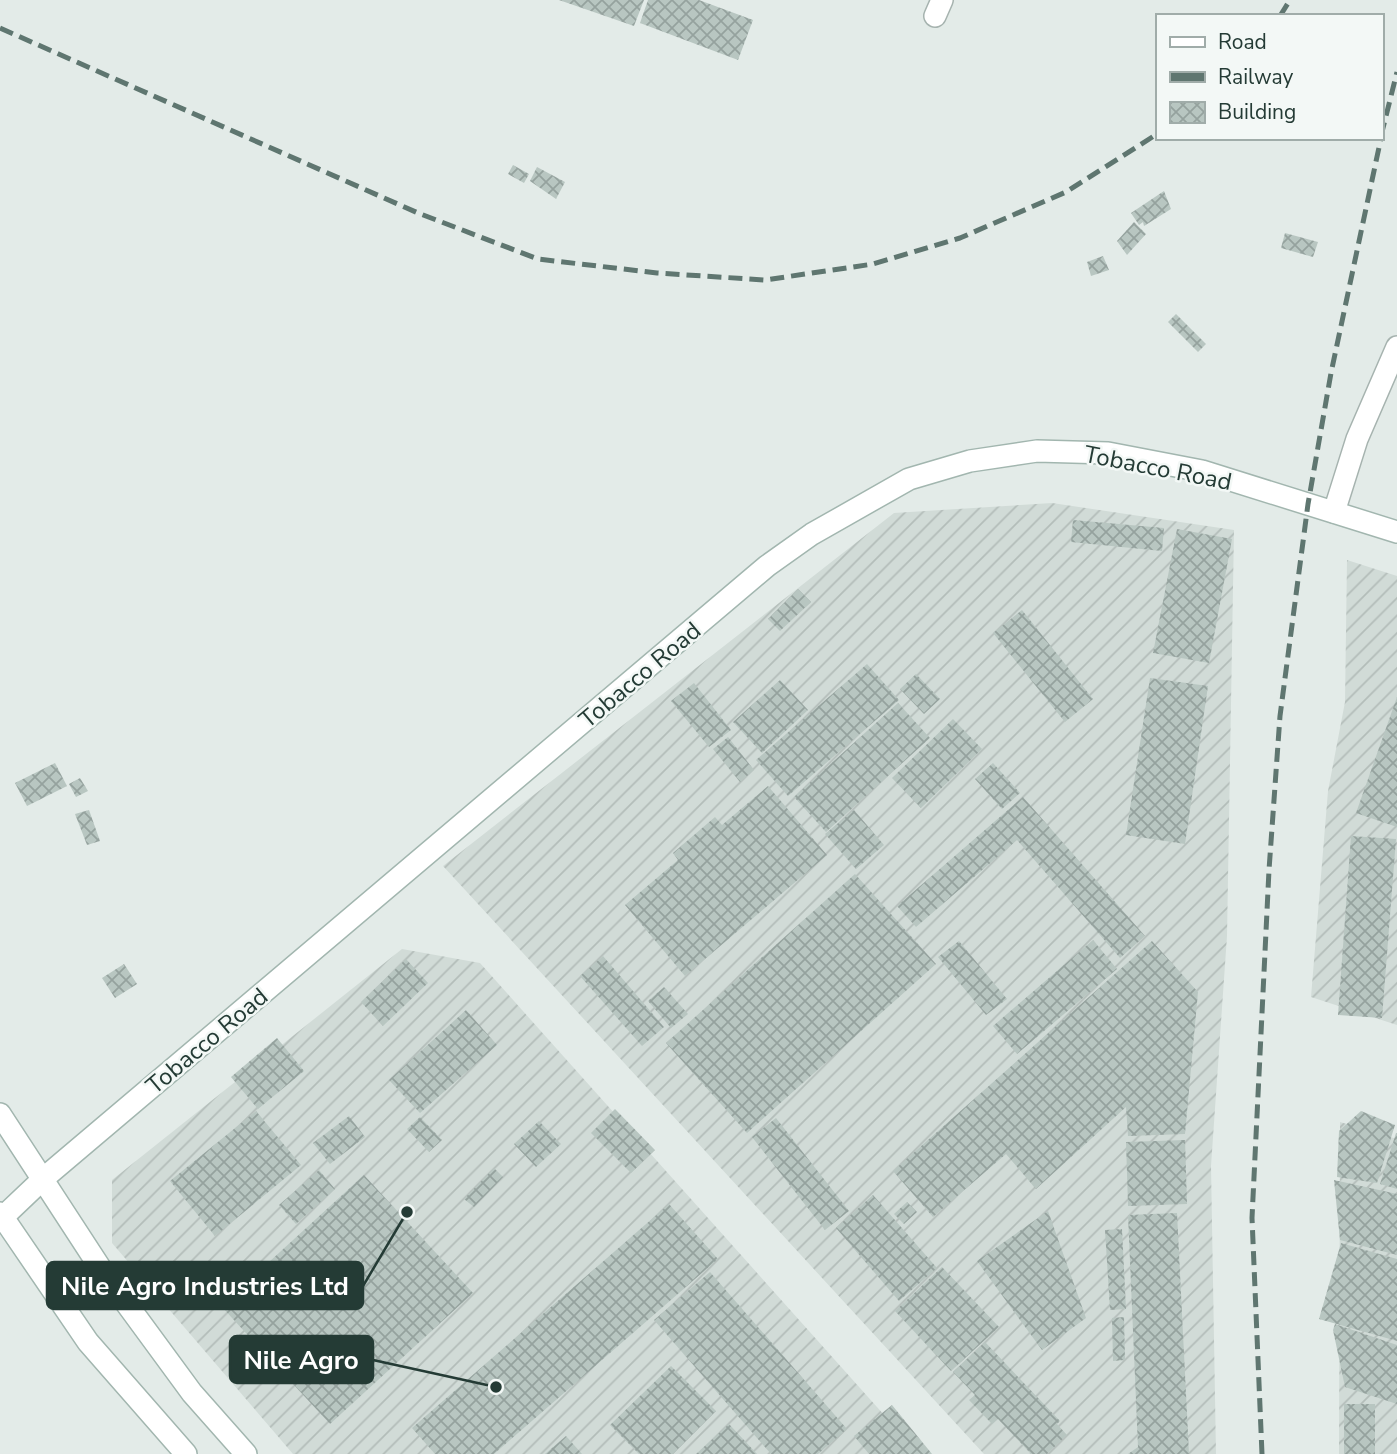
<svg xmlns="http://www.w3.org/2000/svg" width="1397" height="1454" font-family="'Nunito Sans',sans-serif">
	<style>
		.industrial { fill: url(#industrial-furrows) }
		.building { fill: url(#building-cross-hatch) }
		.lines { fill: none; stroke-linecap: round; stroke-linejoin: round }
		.street-casing { stroke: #a6b3af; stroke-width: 24 }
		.secondary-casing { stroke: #a2b6af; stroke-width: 24 }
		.street { stroke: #fff; stroke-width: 21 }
		.secondary { stroke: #fff; stroke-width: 21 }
		.rail { stroke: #5f7670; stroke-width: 5; stroke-dasharray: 14 7; stroke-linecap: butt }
		.labels { text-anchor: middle; stroke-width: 5; stroke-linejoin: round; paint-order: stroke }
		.street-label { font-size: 24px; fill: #243b35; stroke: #f3f8f6 }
		.leader { fill: none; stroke: #243b35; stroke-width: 2.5 }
		.callout-dot { fill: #243b35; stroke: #f3f8f6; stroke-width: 2.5 }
		.callout { fill: #243b35; stroke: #243b35; stroke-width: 2.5 }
		.callout-label { font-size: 26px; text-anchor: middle; font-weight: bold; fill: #fff }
	</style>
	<defs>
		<pattern id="industrial-furrows" width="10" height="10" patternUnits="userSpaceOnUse" patternTransform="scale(1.75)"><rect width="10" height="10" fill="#d1dbd7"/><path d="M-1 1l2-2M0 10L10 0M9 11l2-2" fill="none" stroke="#b3bdb9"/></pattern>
		<pattern id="building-cross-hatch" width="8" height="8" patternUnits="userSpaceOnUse" patternTransform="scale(1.75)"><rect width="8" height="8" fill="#b8c6c1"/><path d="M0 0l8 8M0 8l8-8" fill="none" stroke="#95a29e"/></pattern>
	</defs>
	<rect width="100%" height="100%" fill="#e3ebe8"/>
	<!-- industrial -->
	<g class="industrial">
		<polygon points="1052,503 1234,530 1227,936 1211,1166 1216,1454 984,1454 443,866 894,513"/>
		<polygon points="1347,560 1397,576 1397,1025 1311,997 1328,791 1345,702"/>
		<polygon points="402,949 480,963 919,1454 293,1454 112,1243 112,1180"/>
		<polygon points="1340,1122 1397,1139 1397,1454 1339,1454"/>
	</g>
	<!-- building -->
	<g class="building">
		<polygon points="559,0 644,0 634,26"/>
		<polygon points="648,0 699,0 753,20 738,60 640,23"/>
		<polygon points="513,165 529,174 524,183 508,174"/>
		<polygon points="537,167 565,182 556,199 530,181"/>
		<polygon points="1164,191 1171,209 1144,226 1143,222 1139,225 1131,213"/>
		<polygon points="1134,222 1146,234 1127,255 1117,241"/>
		<polygon points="1285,233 1318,242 1313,257 1281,248"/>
		<polygon points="1103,256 1109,270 1091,276 1087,262"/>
		<polygon points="1176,314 1206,344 1198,352 1168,322"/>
		<polygon points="1073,520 1164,528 1162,551 1071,542"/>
		<polygon points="1177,529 1232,539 1209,663 1153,653"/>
		<polygon points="798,589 811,602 780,631 768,619"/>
		<polygon points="1022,610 1093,699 1065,722 993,633"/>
		<polygon points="867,664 899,700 788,796 756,760"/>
		<polygon points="916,674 940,699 924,714 900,689"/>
		<polygon points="1150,678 1208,686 1185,844 1126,835"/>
		<polygon points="780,680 808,710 762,753 733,722"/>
		<polygon points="694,683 731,730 709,747 671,701"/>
		<polygon points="1397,697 1397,827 1356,813"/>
		<polygon points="898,703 930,738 826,832 794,797"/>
		<polygon points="953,719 982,749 921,808 892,778"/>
		<polygon points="728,737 754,770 740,782 713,749"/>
		<polygon points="55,763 67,786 27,806 15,783"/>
		<polygon points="993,763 1020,793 1002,809 975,779"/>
		<polygon points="80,778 88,791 76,797 69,784"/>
		<polygon points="768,786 827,855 685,976 625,905 678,860 673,853 715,817 722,825"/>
		<polygon points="1023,797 1145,936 1120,958 1017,840 916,927 897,906"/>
		<polygon points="89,810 100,841 87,845 75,814"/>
		<polygon points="854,810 884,845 856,869 825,834"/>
		<polygon points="1351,836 1396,839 1382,1018 1338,1015"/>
		<polygon points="855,874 936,964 747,1133 666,1043"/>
		<polygon points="1093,940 1117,969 1017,1054 993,1026"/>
		<polygon points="959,941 1007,999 986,1015 938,957"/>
		<polygon points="1152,941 1198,992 1185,1134 1128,1136 1126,1107 1036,1189 1006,1154 933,1217 893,1171"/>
		<polygon points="603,956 664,1027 642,1046 580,976"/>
		<polygon points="406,959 428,983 383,1026 361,1002"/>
		<polygon points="124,964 137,984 115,998 102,978"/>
		<polygon points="664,987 688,1014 671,1028 648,1001"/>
		<polygon points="466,1010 497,1045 420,1113 389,1080"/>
		<polygon points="277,1038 304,1071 258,1109 231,1077"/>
		<polygon points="615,1109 655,1150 631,1173 591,1133"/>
		<polygon points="256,1111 301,1165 215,1236 170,1181"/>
		<polygon points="1361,1111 1395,1125 1377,1183 1337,1177 1339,1131"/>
		<polygon points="349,1116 365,1137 330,1164 313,1143"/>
		<polygon points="420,1117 442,1140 429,1152 407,1129"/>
		<polygon points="776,1118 849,1211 825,1230 752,1137"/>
		<polygon points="539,1121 561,1144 536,1167 514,1144"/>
		<polygon points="1396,1133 1397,1133 1397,1189 1380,1184"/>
		<polygon points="1185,1140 1187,1204 1128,1206 1126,1142"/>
		<polygon points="494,1168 503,1177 474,1207 464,1199"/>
		<polygon points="319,1170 335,1189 296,1224 279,1205"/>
		<polygon points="364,1175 473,1293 330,1424 221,1306"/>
		<polygon points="1334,1180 1397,1194 1397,1255 1340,1240"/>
		<polygon points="873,1195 937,1268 899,1301 836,1228"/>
		<polygon points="907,1202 917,1212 904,1224 894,1214"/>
		<polygon points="669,1204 718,1259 494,1454 435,1454 412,1428"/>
		<polygon points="1048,1211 1086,1318 1042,1350 977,1261"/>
		<polygon points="1177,1213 1189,1454 1128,1454 1138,1447 1128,1215"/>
		<polygon points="1122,1229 1126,1309 1110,1310 1105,1230"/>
		<polygon points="1341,1243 1397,1259 1397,1341 1319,1319"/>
		<polygon points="942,1267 999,1327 951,1371 895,1311"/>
		<polygon points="710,1272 847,1429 818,1454 771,1454 654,1320"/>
		<polygon points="1124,1317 1125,1360 1113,1361 1112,1318"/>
		<polygon points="1335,1324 1397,1345 1397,1404 1345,1387 1333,1330"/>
		<polygon points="985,1342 1060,1421 1057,1424 1067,1435 1047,1454 1031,1454 998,1419 992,1424 969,1400 975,1395 953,1372"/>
		<polygon points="671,1366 716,1411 673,1454 639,1454 610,1425"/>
		<rect x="1344" y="1404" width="31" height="50"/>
		<polygon points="892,1405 932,1454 869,1454 854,1436"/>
		<polygon points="729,1424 757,1454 696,1454"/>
		<polygon points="566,1436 582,1454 545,1454"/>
	</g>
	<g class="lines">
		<!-- street casing -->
		<g class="street-casing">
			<g id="street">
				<polyline points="935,16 942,0"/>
				<polyline points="1334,512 1357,439 1397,347"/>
			</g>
		</g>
		<!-- secondary casing -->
		<g class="secondary-casing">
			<g id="secondary">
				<polyline points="0,1114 101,1269 192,1393 246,1454"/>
				<polyline points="0,1213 88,1342 186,1454"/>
				<polyline points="3,1217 44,1178 767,566 812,534 909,479 970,461 1037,451 1108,453 1202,471 1397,532"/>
			</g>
		</g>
		<!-- street -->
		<use href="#street" class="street"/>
		<!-- secondary -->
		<use href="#secondary" class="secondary"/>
		<!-- rail -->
		<g class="rail">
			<polyline points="1280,16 1290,0"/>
			<polyline points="0,28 418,213 538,259 657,273 765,280 873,264 960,238 1066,192 1157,134"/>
			<polyline points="1381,136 1397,72"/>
			<polyline points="1262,1454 1252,1218 1269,870 1280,716 1308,504 1331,373 1381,138"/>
		</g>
	</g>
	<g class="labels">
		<!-- street labels -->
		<g class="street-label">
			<text transform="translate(1158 468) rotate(11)" y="8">Tobacco Road</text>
			<text transform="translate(640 675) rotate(-40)" y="8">Tobacco Road</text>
			<text transform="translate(207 1041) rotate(-40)" y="8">Tobacco Road</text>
		</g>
	</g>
	<!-- callouts -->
	<path class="leader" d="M407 1212L363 1286M496 1387L373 1360"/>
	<g class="callout-dot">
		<circle cx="407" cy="1212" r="7"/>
		<circle cx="496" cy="1387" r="7"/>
	</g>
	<g class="callout">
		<rect x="47" y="1262" width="316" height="47" rx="7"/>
		<rect x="230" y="1336" width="143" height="47" rx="7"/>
	</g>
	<g class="callout-label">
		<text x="205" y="1295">Nile Agro Industries Ltd</text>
		<text x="301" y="1369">Nile Agro</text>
	</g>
	<!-- legend -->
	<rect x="1156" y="14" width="228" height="126" fill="#f3f8f6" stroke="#a0aca9" stroke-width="2"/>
	<rect x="1170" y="37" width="35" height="10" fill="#ffffff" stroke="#a0aca9" stroke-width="2"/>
	<text x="1218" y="49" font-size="21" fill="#243b35">Road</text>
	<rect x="1170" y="72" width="35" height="10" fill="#5f7670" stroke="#a0aca9" stroke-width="2"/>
	<text x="1218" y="84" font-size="21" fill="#243b35">Railway</text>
	<rect x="1170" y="102" width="35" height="21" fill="url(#building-cross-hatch)" stroke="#a0aca9" stroke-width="2"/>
	<text x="1218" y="119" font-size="21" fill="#243b35">Building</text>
</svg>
